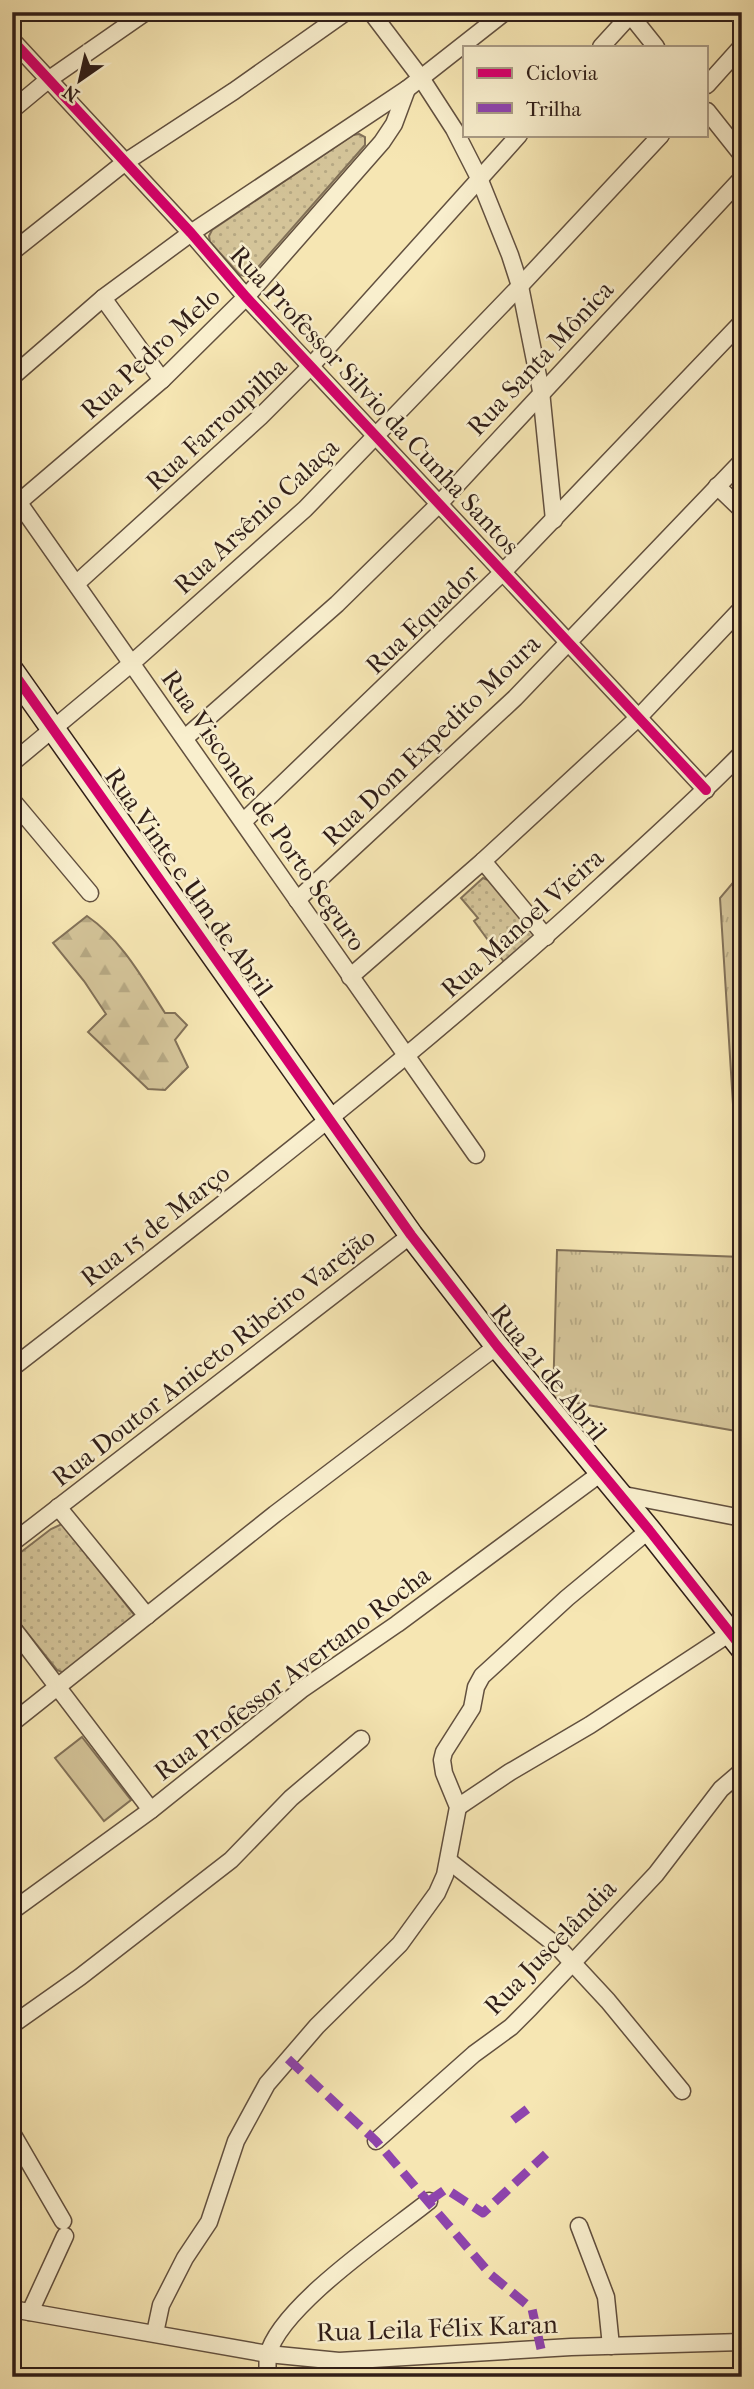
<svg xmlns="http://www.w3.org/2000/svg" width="754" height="2389" font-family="'IM FELL French Canon',serif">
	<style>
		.grass { fill: url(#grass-tufts); stroke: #827158; stroke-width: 2 }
		.forest { fill: url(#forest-firs); stroke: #827158; stroke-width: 2 }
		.park { fill: url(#park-dots); stroke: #827158; stroke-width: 2 }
		.garden { fill: #d4c499; stroke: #827158; stroke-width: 2 }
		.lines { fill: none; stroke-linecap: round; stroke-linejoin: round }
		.stream { stroke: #7f6d55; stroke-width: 4.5 }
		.street-casing { stroke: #62503f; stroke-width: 19 }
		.secondary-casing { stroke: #301e18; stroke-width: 26 }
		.street { stroke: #f9efce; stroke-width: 16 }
		.secondary { stroke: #f9efce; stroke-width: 23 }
		.quiet { stroke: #8e44ad; stroke-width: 9; stroke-dasharray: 18 9; stroke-linecap: butt }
		.cycleway-casing { stroke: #f9efce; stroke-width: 15 }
		.cycleway { stroke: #d6006c; stroke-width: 10 }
		.labels { text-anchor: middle; stroke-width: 5; stroke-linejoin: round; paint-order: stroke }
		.street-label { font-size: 26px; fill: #301e18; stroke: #f9efce }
	</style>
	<defs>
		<pattern id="grass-tufts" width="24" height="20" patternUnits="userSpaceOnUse" patternTransform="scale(1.75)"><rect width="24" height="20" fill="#d4c499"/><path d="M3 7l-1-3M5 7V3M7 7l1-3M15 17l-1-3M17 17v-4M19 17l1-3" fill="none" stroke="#b6a883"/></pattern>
		<pattern id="forest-firs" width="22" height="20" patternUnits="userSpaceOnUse" patternTransform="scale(1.75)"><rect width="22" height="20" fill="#d4c499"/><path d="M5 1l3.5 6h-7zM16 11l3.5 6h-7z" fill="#b6a883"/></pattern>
		<pattern id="park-dots" width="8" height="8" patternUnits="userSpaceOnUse" patternTransform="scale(1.75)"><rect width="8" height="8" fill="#d4c499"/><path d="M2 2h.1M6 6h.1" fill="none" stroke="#b6a883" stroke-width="1.8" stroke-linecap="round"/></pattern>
	</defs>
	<rect width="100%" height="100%" fill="#f6e6b3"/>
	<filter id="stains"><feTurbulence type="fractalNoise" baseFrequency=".00286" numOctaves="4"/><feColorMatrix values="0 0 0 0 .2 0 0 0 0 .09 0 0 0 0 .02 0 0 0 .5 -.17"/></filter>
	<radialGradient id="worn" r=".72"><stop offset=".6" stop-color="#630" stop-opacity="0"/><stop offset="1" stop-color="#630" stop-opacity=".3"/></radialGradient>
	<!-- grass -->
	<g class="grass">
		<polygon points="742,872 742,1247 720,898"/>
		<polygon points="557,1250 742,1257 742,1432 553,1399"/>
	</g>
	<!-- forest -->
	<path class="forest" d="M87,916c34,23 56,63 78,97h10l12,12 -12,15 13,27 -23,23 -17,-1 -60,-57 18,-18 -22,-33 -31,-38z"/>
	<!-- park -->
	<g class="park">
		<polygon points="359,134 365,137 365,145 252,274 245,276 240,275 210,242 209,236 212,230 353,135"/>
		<polygon points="483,878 488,880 534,930 537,936 507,966 474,921 478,918 461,898"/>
		<polygon points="62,1524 135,1616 64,1673 57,1670 12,1614 12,1559 51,1529"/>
	</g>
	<!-- garden -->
	<polygon class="garden" points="82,1737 131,1800 104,1821 55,1758"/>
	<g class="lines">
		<!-- stream -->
		<polyline class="stream" points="736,2275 742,2281"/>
		<!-- street casing -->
		<g class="street-casing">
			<g id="street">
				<polyline points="371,12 421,78 454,129 479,178 510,255 520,286 541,391 554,520"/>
				<polyline points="628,12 656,47"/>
				<polyline points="12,40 191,233 246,297 706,790"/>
				<polyline points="601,47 633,12"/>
				<polyline points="707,85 742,46"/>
				<polyline points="12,110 48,80 146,12"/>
				<polyline points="707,111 742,155"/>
				<polyline points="12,252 124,163 234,91 346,12"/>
				<polyline points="103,298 162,380"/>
				<polyline points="12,377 103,298 191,233 407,89 505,12"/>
				<polyline points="717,486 742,510"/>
				<polyline points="12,493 476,1155"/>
				<polyline points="12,508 162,380 246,297 382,142 394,124 407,89"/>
				<polyline points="77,583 260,417 311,366 519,135"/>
				<polyline points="185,738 337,604 439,504 742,178"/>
				<polyline points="12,763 132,663 305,509 520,286 661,135"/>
				<polyline points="12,800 90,893"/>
				<polyline points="244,821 503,572 742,322"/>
				<polyline points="483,861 546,937"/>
				<polyline points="297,900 515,698 742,461"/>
				<polyline points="350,977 483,861 639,717 742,608"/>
				<path d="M12,1368c201,-156 403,-311 591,-484 47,-43 94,-85 139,-131"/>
				<polyline points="619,1494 742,1518"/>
				<polyline points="58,1507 147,1616"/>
				<polyline points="12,1543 411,1235"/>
				<polyline points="12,1627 151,1810"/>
				<polyline points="12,1723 275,1514 497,1346"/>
				<polyline points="458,1807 510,1772 590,1725 730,1633"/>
				<polyline points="449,1861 556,1945 608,2001 682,2091"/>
				<polyline points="12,1911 151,1810 301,1690 397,1624 601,1473"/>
				<polyline points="12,2025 80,1977 231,1860 291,1798 361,1739"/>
				<polyline points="12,2133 63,2221"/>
				<polyline points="376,2141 474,2054 511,2027 530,2008 656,1874 721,1789 742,1771"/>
				<polyline points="579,2226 606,2297 611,2346"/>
				<polyline points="12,2309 268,2354 339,2361 571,2347 742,2342"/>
				<polyline points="30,2312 65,2236"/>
				<polyline points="155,2333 161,2305 185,2258 209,2222 236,2141 267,2084 317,2026 400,1944 437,1893 445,1875 458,1807 444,1773 442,1760 444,1752 472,1708 476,1687 482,1676 567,1598 649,1530"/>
				<path d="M267,2377c1,-7 0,-15 1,-22 11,-48 121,-122 161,-154"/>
			</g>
		</g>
		<!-- secondary casing -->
		<g class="secondary-casing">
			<polyline id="secondary" points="12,671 411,1235 497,1346 649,1530 742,1648"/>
		</g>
		<!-- street -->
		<use href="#street" class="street"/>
		<!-- secondary -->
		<use href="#secondary" class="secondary"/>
		<!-- quiet -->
		<g class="quiet">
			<polyline points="288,2059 376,2141 491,2275 532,2309 541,2349"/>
			<polyline points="513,2120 534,2104"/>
			<polyline points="429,2201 446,2189 483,2213 546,2154"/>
		</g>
		<!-- cycleway casing -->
		<g class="cycleway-casing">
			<g id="cycleway">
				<polyline points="12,40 191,233 246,297 706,790"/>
				<polyline points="12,671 411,1235 497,1346 649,1530 742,1648"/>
			</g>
		</g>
		<!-- cycleway -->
		<use href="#cycleway" class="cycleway"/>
	</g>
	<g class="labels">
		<!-- street labels -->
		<g class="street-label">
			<text transform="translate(150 353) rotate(-43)" y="9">Rua Pedro Melo</text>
			<text transform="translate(540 358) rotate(-47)" y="9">Rua Santa Mônica</text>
			<text transform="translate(375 400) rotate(47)" y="9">Rua Professor Silvio da Cunha Santos</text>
			<text transform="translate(216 424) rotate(-43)" y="9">Rua Farroupilha</text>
			<text transform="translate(256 516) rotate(-43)" y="9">Rua Arsênio Calaça</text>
			<text transform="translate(422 619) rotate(-44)" y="9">Rua Equador</text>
			<text transform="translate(431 740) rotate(-44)" y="9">Rua Dom Expedito Moura</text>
			<text transform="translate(264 810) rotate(55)" y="9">Rua Visconde de Porto Seguro</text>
			<text transform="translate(189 882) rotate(55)" y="9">Rua Vinte e Um de Abril</text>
			<text transform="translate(522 923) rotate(-42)" y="9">Rua Manoel Vieira</text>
			<text transform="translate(155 1225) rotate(-38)" y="9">Rua 15 de Março</text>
			<text transform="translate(213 1357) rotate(-38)" y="9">Rua Doutor Aniceto Ribeiro Varejão</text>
			<text transform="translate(549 1372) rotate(51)" y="9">Rua 21 de Abril</text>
			<text transform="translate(292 1673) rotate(-37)" y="9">Rua Professor Avertano Rocha</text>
			<text transform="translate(550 1947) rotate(-46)" y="9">Rua Juscelândia</text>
			<text transform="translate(437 2328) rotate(-2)" y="9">Rua Leila Félix Karan</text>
		</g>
	</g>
	<!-- margin -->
	<rect width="754" height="2389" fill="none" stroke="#f6e6b3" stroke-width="42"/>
	<rect x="14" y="14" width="726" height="2361" fill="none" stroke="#301e18" stroke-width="3.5"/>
	<rect x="21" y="21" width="712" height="2347" fill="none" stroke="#301e18" stroke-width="2"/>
	<!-- legend -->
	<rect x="463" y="46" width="245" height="91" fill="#f9efce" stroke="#a99b85" stroke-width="2"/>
	<rect x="477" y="68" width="35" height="10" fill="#d6006c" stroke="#a99b85" stroke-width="2"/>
	<text x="526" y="80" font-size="21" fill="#301e18">Ciclovia</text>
	<rect x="477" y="103" width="35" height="10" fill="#8e44ad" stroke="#a99b85" stroke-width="2"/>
	<text x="526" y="116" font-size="21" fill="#301e18">Trilha</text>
	<!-- north arrow -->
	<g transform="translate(80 80) rotate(214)" stroke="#f9efce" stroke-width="5" paint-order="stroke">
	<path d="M0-5L12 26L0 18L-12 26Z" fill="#301e18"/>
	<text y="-10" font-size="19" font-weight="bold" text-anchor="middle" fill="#301e18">N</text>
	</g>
	<rect width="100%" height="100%" filter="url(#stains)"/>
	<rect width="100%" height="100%" fill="url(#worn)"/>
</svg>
